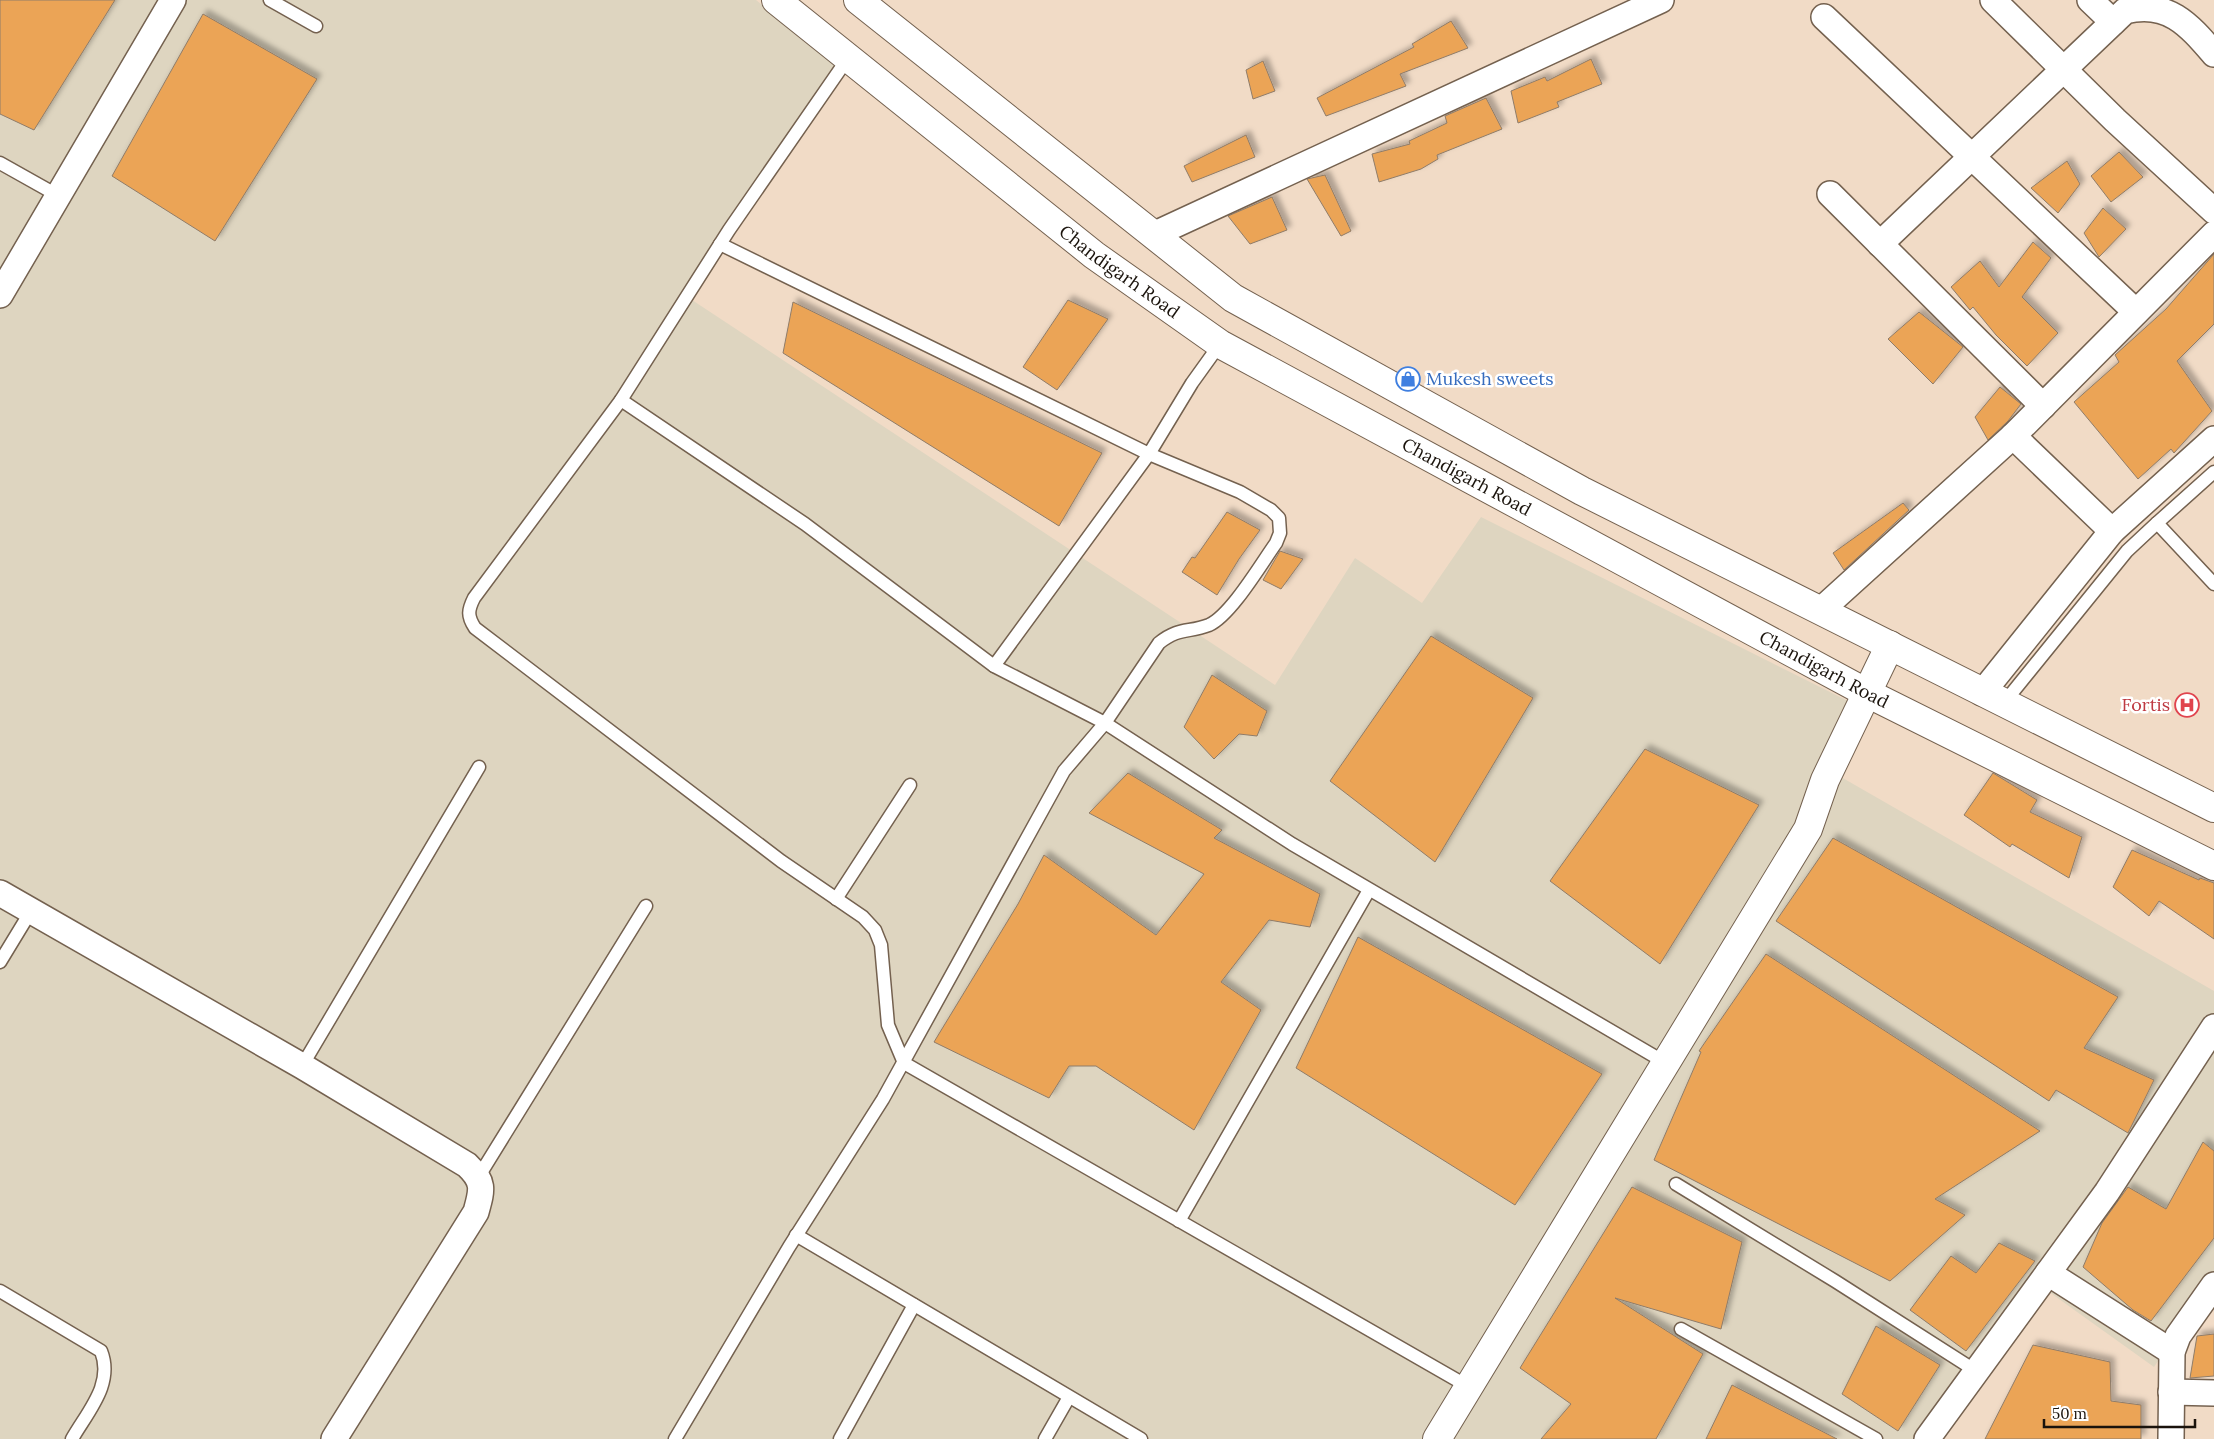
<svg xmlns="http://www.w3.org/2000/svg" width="2214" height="1439" font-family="Lora,serif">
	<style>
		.industrial { fill: #ded5c0 }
		.building { fill: #eba456; stroke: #8f7c69; filter: url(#shadow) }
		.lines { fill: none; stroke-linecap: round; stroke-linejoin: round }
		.lane-casing { stroke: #74614f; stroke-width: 15 }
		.street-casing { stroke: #74614f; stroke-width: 28 }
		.secondary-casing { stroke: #74614f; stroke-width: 30 }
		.primary-casing { stroke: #74614f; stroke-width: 30 }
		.lane { stroke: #fff; stroke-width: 12 }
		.street { stroke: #fff; stroke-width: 25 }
		.secondary { stroke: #fff; stroke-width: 28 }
		.primary { stroke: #fff; stroke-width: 28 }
		.labels { text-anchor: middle; stroke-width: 5; stroke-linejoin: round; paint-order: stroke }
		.street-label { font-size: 18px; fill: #1a130c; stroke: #fff }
		.shop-label { font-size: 18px; fill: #366cbe; stroke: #fff; text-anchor: start }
		.health-label { font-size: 18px; fill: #be3a42; stroke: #fff; text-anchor: end }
	</style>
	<defs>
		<filter id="shadow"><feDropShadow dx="4.5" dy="-4.5" stdDeviation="2.5" flood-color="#0004"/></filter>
	</defs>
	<rect width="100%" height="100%" fill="#f1dbc6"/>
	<!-- industrial -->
	<polygon class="industrial" points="0,0 756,0 843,72 689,298 1275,685 1355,558 1422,603 1481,517 1858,706 1834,773 2214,991 2214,1276 2154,1367 2045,1289 1935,1439 0,1439"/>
	<!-- building -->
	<g class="building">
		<polygon points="0,0 115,0 34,130 0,114"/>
		<polygon points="203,14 317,79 215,241 112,176"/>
		<polygon points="1451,21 1468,48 1400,74 1406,86 1326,116 1317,98 1414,47 1412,44"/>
		<polygon points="1591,59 1602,84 1557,102 1559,107 1518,123 1511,91 1545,77 1547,81"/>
		<polygon points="1263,61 1275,91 1253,99 1246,70"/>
		<polygon points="1486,98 1502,129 1437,155 1438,159 1421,169 1379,182 1372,154 1410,144 1409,141 1447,123 1445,116"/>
		<polygon points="1246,135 1255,157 1192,182 1184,166"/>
		<polygon points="2119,152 2143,177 2111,202 2091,176"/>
		<polygon points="2067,161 2080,184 2058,213 2031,188"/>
		<polygon points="1325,175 1351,231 1341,236 1307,179"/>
		<polygon points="1272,197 1287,230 1250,244 1228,216"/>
		<polygon points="2103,208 2126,229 2099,257 2084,233"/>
		<polygon points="2033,242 2051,258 2022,297 2058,333 2027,366 1996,335 1973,307 1970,310 1951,287 1980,261 1999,287"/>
		<polygon points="2214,254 2214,324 2177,361 2212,411 2174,453 2171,449 2138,479 2074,402 2119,362 2115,355 2166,309"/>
		<polygon points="1068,300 1108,319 1057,390 1023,367"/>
		<polygon points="793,302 1102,453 1059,526 783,353"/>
		<polygon points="1919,312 1963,347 1933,384 1888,339"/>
		<polygon points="2000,387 2021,404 2008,421 1988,440 1975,417"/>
		<polygon points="1903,503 1909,510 1844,570 1833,553"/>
		<polygon points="1227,512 1260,530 1239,559 1217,595 1182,572 1192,557 1195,558"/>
		<polygon points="1280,551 1303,559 1281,589 1263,580"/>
		<polygon points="1431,636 1533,698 1435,862 1330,781"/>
		<polygon points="1212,675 1267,711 1257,736 1239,734 1214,759 1184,727"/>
		<polygon points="1645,749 1759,805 1660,964 1550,881"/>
		<polygon points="1128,773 1222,830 1214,838 1320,894 1310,927 1269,920 1221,982 1261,1010 1194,1130 1096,1066 1069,1066 1049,1098 934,1042 1018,904 1044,855 1156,935 1204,874 1089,813"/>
		<polygon points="1993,773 2037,800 2030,812 2082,837 2069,878 2012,844 2010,847 1964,815"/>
		<polygon points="1833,838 2118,997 2084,1048 2154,1080 2128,1133 2056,1090 2049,1101 1776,921"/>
		<polygon points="2132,850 2199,880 2200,878 2214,883 2214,939 2159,901 2149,916 2113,887"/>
		<polygon points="1358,937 1602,1074 1515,1205 1296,1068"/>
		<polygon points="1766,954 2040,1131 1935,1199 1965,1215 1890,1281 1654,1160 1701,1052 1699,1051"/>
		<polygon points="2203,1142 2214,1151 2214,1238 2151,1321 2133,1310 2083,1267 2102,1223 2128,1187 2166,1209"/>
		<polygon points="1632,1187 1742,1242 1721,1329 1615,1298 1703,1354 1656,1439 1541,1439 1571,1404 1520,1368"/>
		<polygon points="1999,1243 2035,1261 1966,1351 1910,1310 1951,1256 1976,1273"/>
		<polygon points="1876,1326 1940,1365 1898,1431 1842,1394"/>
		<polygon points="2214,1334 2214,1376 2190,1378 2197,1336"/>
		<polygon points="2033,1345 2110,1362 2111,1401 2141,1405 2141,1439 1985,1439"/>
		<polygon points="1732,1385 1837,1439 1706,1439"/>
	</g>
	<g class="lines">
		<!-- lane casing -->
		<g class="lane-casing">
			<g id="lane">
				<polyline points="270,0 316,26"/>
				<path d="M848,58l-119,172 -108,170 -147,198c-6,12 -7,18 1,30l306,233 82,56 12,13 6,15 7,80 16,38 565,324"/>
				<polyline points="0,163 57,195"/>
				<polyline points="621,400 805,524 994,666 1105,723 1292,844 1666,1063"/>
				<polyline points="2157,523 2214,472"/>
				<polyline points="994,666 1149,454 1192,383 1220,344"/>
				<polyline points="2003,704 2127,551 2157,523 2214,584"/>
				<polyline points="836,899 910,785"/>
				<polyline points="0,962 31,911"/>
				<polyline points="302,1066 479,767"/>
				<polyline points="479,1176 646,906"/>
				<polyline points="1676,1184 1835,1281 1976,1371"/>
				<polyline points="1179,1221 1369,890"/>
				<polyline points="796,1235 1141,1439"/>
				<path d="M0,1291l101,60c13,33 -13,60 -29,88"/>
				<polyline points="1681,1329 1876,1439"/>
				<path d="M675,1439l114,-192 94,-148 181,-328 41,-48 54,-80c20,-16 29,-10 50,-18 22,-10 52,-61 67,-82l4,-10 -1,-15 -8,-8 -31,-18 -91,-38 -429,-210"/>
				<polyline points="840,1439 914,1305"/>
				<polyline points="1045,1439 1069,1397"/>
			</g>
		</g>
		<!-- street casing -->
		<g class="street-casing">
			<g id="street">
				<polyline points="1993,0 2115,120 2214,211"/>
				<polyline points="2090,0 2113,22"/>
				<polyline points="1824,17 2136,312"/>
				<polyline points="1830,194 2043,406"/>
				<polyline points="1153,235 1661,0"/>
				<path d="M1880,244l245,-233c43,-11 64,14 89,43"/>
				<polyline points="0,295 173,0"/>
				<polyline points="2013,436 2112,531"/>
				<polyline points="1821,610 2013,436 2214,234"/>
				<polyline points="1982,693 2112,531 2214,439"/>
				<path d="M0,893l302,173 165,99c18,17 15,25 9,47l-142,227"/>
				<polyline points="2048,1273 2172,1352"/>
				<polyline points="2171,1392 2214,1393"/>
				<polyline points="1927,1439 2107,1192 2214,1027"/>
				<polyline points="2171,1439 2172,1352 2178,1336 2214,1285"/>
			</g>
		</g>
		<!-- secondary casing -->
		<g class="secondary-casing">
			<polyline id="secondary" points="1437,1439 1808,829 1825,780 1890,645"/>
		</g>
		<!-- primary casing -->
		<g class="primary-casing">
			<g id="primary">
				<path id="s1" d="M776,0l318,255 126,89 647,349 347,173"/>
				<polyline points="858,0 1233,298 1582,491 2214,808"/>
			</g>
		</g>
		<!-- lane -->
		<use href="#lane" class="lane"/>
		<!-- street -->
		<use href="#street" class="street"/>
		<!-- secondary -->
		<use href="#secondary" class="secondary"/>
		<!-- primary -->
		<use href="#primary" class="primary"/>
	</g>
	<!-- icons -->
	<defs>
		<g id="shop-ring" transform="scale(1.25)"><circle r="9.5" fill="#fff" stroke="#3f7fe0" stroke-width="1.5"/><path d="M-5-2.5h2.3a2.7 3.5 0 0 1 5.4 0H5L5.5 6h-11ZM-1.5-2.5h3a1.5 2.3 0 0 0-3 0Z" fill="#3f7fe0"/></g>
		<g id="hospital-ring" transform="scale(1.25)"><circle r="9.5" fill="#fff" stroke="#e0444e" stroke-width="1.5"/><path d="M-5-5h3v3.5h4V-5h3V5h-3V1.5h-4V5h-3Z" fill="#e0444e"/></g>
	</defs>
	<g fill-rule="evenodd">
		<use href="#shop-ring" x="1408" y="379"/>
		<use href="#hospital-ring" x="2187" y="705"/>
	</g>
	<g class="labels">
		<!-- street labels -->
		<g class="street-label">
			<text dy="6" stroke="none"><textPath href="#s1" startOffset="438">Chandigarh Road</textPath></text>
			<text dy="6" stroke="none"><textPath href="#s1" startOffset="842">Chandigarh Road</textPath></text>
			<text dy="6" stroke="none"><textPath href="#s1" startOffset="1248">Chandigarh Road</textPath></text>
		</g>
		<!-- shop labels -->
		<g class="shop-label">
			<text x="1426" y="385">Mukesh sweets</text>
		</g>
		<!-- health labels -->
		<g class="health-label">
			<text x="2170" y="711">Fortis</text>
		</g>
	</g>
	<!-- scale -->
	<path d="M2044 1419v8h151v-8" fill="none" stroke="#1a130c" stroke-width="2.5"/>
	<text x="2052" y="1419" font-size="15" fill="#1a130c" stroke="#ffffff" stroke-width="4" paint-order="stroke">50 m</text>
</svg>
